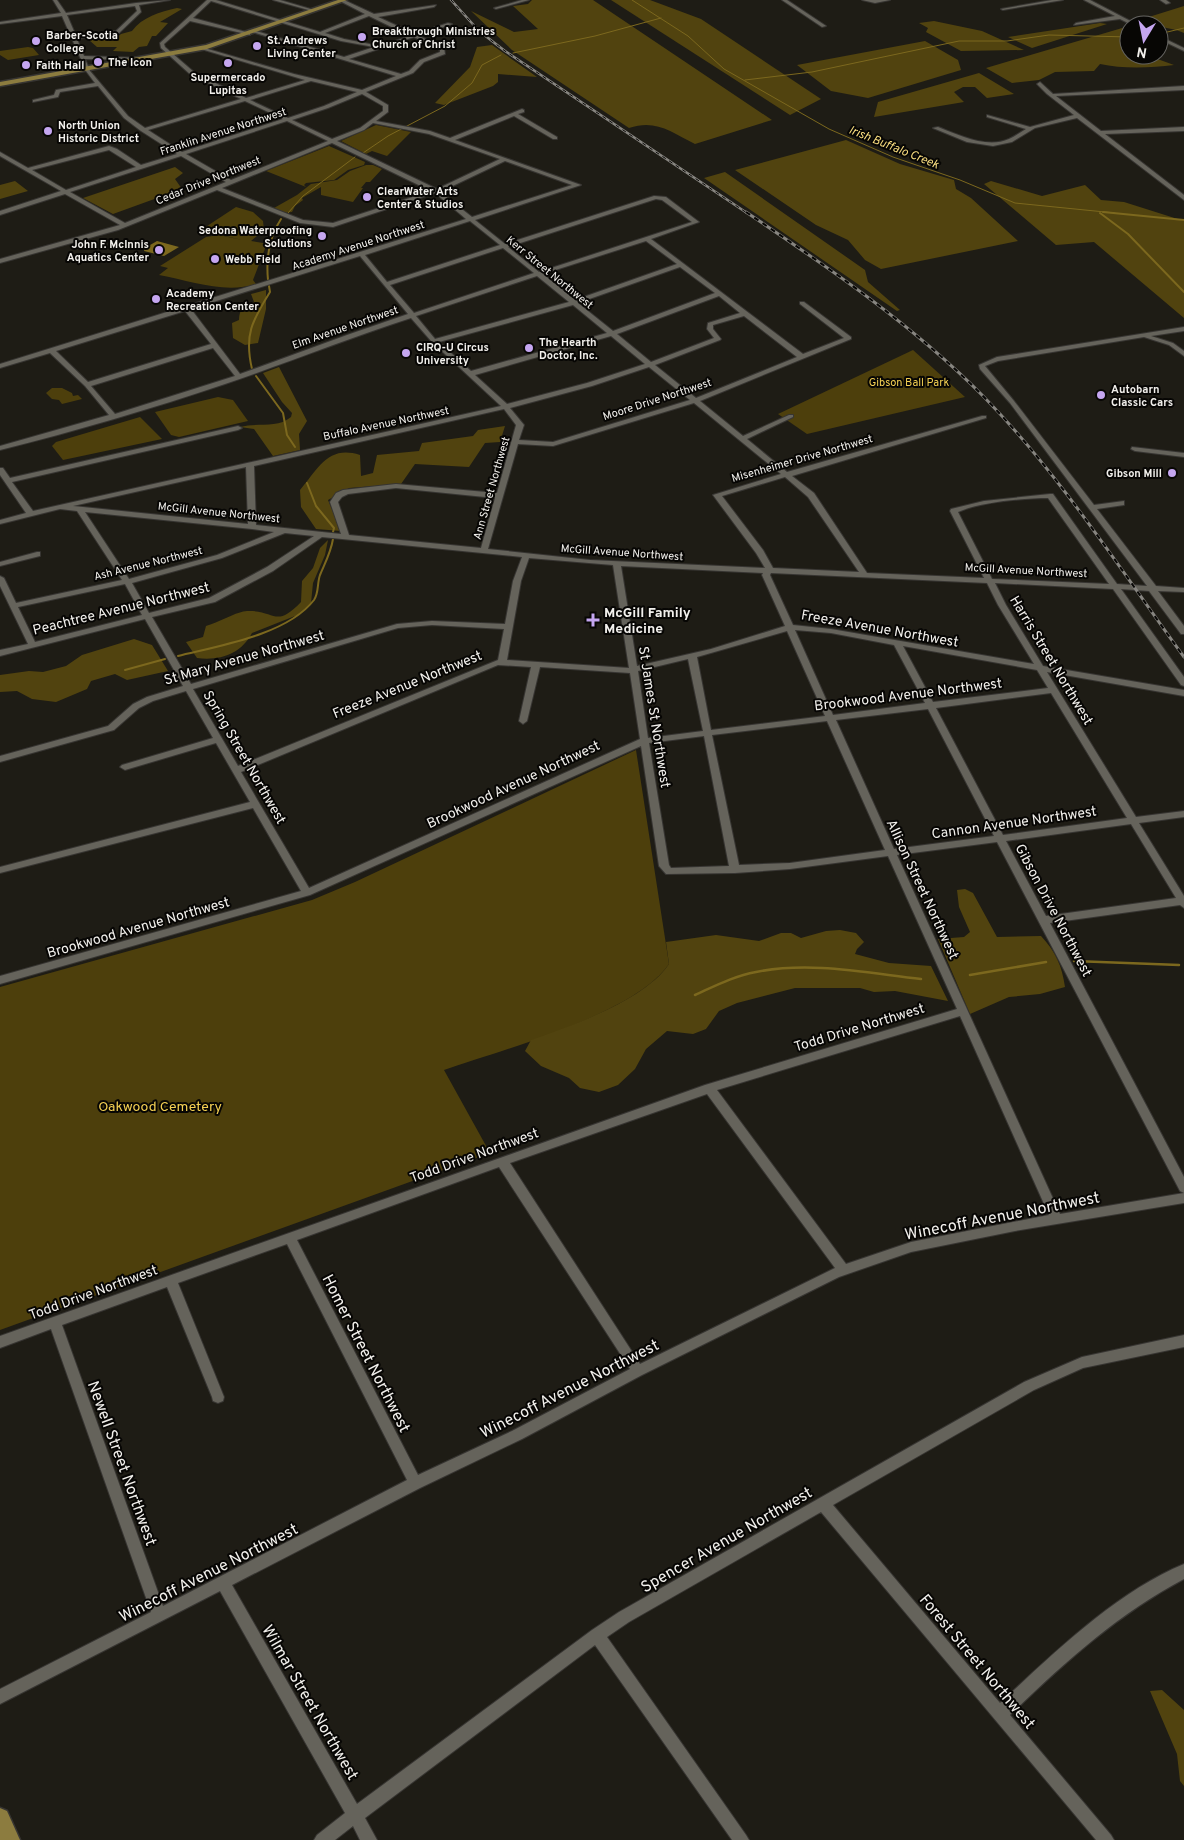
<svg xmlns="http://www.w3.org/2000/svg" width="1184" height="1840" font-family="Overpass,sans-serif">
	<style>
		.green { fill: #4d3f0c }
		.forest { fill: #51430f }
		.water { fill: #7c681e }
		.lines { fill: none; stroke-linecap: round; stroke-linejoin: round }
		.stream-far2 { stroke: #7c681e; stroke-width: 1 }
		.stream-far1 { stroke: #7c681e; stroke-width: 2 }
		.stream { stroke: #7c681e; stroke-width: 2.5 }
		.minor-casing { stroke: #373532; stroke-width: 2 }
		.major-casing { stroke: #373532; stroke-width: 3 }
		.minor { fill: #65635b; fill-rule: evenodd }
		.major { fill: #8c7c3f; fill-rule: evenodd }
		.rail-far1-casing { stroke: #878580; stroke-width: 2.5 }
		.rail-casing { stroke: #878580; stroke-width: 3 }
		.rail-far1 { stroke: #070604; stroke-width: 1; stroke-dasharray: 4; stroke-linecap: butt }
		.rail { stroke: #070604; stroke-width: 2; stroke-dasharray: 5; stroke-linecap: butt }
		.poi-dot { fill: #c5a6f0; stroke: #070604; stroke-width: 2 }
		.labels { text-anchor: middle; stroke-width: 4; stroke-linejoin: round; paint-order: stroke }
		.far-poi-label { font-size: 11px; font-weight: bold; fill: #f2f0ec; stroke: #070604; text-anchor: start }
		.far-street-label { font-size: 11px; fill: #f2f0ec; stroke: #070604 }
		.far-park-label { font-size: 11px; fill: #f5d153; stroke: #070604 }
		.far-water-label { font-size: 12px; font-style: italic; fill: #fbdf81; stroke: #070604 }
		.street-label { font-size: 14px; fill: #f2f0ec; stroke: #070604 }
		.poi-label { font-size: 14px; font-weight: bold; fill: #f2f0ec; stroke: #070604; text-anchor: start }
		.park-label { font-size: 14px; fill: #f5d153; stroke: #070604 }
		.near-street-label { font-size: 16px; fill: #f2f0ec; stroke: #070604 }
	</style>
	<rect width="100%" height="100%" fill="#1e1c15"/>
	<!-- green -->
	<g class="green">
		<polygon points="28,47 33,48 39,55 8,60 0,55 0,51"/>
		<polygon points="376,125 411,132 387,156 372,151 366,154 341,141"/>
		<polygon points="329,146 365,162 364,165 348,170 334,180 306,183 304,185 306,187 266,171"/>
		<polygon points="366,165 373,165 382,169 370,182 366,182 361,188 363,188 353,202 321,195 321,187 302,198 303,200 295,206 292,212 283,213 274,208 297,195 311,184 337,180 350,171"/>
		<path d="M236,207l17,5 10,9 1,9 -13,11 12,2 3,3 -13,34 3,4c-31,10 -65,-3 -97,-9l9,-7 -8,-2 46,-29 13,-2 23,5 -41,-10z"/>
		<polygon points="913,350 965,397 807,434 778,414"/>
		<polygon points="52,388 62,388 72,393 73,396 78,395 82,399 62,404 59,400 52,399 46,393"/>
		<polygon points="218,397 233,400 248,421 179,437 171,435 155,412"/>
		<polygon points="140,417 162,439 63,460 52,446 56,442"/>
		<path d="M636,750l33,214c-34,50 -167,86 -225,106l46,83 -490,177v-343l312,-87 43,-18z"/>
	</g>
	<!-- forest -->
	<g class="forest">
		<path d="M532,0h61l179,120 -77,24c-24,-12 -39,-25 -66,-16l-117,-78 -41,-39 43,21 24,-3 -25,-23 15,-2z"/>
		<polygon points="611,0 650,0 701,19 821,99 790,115"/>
		<path d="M1184,6v27c-17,-8 -32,-4 -48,-12z"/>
		<path d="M177,8l5,1 -22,13 8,1 -12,13h-4l-5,10 -8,1 -6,5 -20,-1 4,-4h-20l-8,-7 26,-1 6,-5 11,-3c10,-14 28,-19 45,-23z"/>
		<polygon points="934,21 982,31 1024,50 961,51 926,32 928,28 919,23"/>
		<polygon points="1100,23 1107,24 1032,48 1008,37"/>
		<path d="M1129,26v29h24l-1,2 22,8c-23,3 -52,4 -74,-1l-6,7 -39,1 -16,8 -27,3 -26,-15z"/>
		<polygon points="925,41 958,60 961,70 868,98 831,91 797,65"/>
		<polygon points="492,45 537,77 498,74 498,82 493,86 444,105 435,103 470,67 477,47"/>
		<polygon points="979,73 1014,94 987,98 975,87 963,87 954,92 964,102 874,117 878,102"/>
		<polygon points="846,140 900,164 954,180 956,189 971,198 1018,241 881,269 865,260 848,240 816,225 735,170"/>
		<polygon points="175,167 183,173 175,179 182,189 113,214 83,198"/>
		<polygon points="725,172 865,270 868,282 900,310 897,311 704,178"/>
		<polygon points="15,181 28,191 0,199 0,185"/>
		<polygon points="991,181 1042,196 1085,185 1101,200 1124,202 1184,221 1184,318 1094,242 1056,245 984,184"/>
		<path d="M266,290v19l-8,34 -13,2 -12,-7 -1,-15 7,-3c0,-11 5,-15 15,-18l-3,-8z"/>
		<path d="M279,367l28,54 -8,13 1,16 -27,6 -19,-27 -14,-2c17,-5 37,2 51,-10l1,-4 -10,-11 -19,-29z"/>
		<path d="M505,426l-5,16 -15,1 -16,24 -54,-3 -14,20 -52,4 -21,12 13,31 -25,-2 -15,-22 -1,-17c19,-22 28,-45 60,-35l1,21 12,-3 4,-18 42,-4 3,-8 51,-7 5,-6z"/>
		<path d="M328,540l-3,15 -12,28 -2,20 -11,11 -48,19c-11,21 -32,28 -55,25l-11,-16 17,-5 3,-11c11,-3 32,-15 41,-15 29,-1 28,18 54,-9l1,-21 11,-13 7,-20z"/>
		<polygon points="134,639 152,645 168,671 127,680 115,674 91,681 87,689 56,702 32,699 17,691 0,692 0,675 29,671 43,672 66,666 82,655"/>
		<path d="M965,889l8,4 24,44 44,-1c15,16 21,30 24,51l-25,7 -31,3 -39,17 -32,-75 26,-2 6,-5 -11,-25 -2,-17z"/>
		<path d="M840,930l16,3 8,9 -7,7 -2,5 34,9 42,3 17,35 -53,-10 -21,1 -14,-4h-65l-58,15 -18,8 -13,18 -13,5 -26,-3 -21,18 -11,20 -17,16 -19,7 -19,-4 -11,-10 -28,-12 -16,-15 6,-11c40,-14 114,-40 138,-76l-3,-22 50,-7 43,6 22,-8h10l10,5 25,-7z"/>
		<polygon points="1162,1690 1184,1710 1184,1786 1180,1781 1177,1754 1150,1691"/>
	</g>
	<!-- water -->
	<polygon class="water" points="157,241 179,247 164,256 144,251 145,248"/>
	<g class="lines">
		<!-- stream-far2 -->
		<g class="stream-far2">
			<polyline points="632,0 688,36 724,69 829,129 893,157 960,180 1015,203 1115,213"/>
			<polyline points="1159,34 1184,28"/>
			<polyline points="513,53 595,36 661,18"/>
			<polyline points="745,80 812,72 959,41 1007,41 1049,35 1129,37"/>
			<polyline points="363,153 388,136 445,106 472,83 482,65 501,55"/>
			<polyline points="288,213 303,196 355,157"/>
		</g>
		<!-- stream-far1 -->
		<g class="stream-far1">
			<polyline points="1103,212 1184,220"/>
			<polyline points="1100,213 1128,234 1184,292"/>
			<path d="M268,280c-2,-21 1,-43 13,-61"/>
			<path d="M252,369c-8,-34 0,-48 18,-77l-1,-6"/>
			<polyline points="256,376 283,413 287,435 295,447"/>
			<polyline points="307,483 316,506 334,528 333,532"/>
			<path d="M178,656c40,-10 109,-21 136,-56 5,-7 3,-17 6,-25 5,-12 11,-23 13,-36"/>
			<polyline points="125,670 165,659"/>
		</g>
		<!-- stream -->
		<g class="stream">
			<polyline points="1074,961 1179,965"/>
			<polyline points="970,975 1046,962"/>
			<path d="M695,995c20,-9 39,-19 61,-23 54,-11 111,1 165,7"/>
		</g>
		<!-- minor casing -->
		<g class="minor-casing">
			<g id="minor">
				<path d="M53,0h4l9,13 70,-10 34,-3 -31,5 2,7 -22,21 -42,6 7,17 59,2 -2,2 -56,-1 5,12 38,45 17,12 96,-29 -50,-24 -30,-27 -1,-5 47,-43h9l104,32 45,-18 -27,-14h6l30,14 62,-9 -2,2 -56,10 37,17 33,-11 4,1 -33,12 25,12 1,6 -21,8 -11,11 -47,19 22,13v7l-12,9 54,10 20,7 72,-29 2,1v2l-6,2 39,23v2h-4l-39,-23 -59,24 126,45 -106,35 30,24 149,-48 12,1 33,25 -48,17 152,115 41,-16 -44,-34v-2h4l47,35v2l-151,62 43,35 46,-21h4v2l-46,22 40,33 195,-56h4v2l-194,58 22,17 53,80 117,5 -34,-67 1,-2 33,-8 66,-7h3l64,90 30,2 -137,-183 -30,-34 -1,-4 18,-8 187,-30v4l-33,5 22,7 11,8v5l-15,-11 -25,-8 -146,24 -13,5 29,35 80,104 30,-4v4l-27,4 59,77 28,2v4l-26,-1 26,35v8h-3l-32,-43 -28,-2 63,88v9l-3,-1 -68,-96 -118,-6 11,22 37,61 141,24v6l-137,-24 89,145 48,-6v6l-45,6 45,73v12l-4,-3 -130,18 134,254v16l-4,-2 -183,-349 -100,13 163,359 124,-21v10l-169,28 -104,21 -72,25 -197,98 -120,64 -102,49 -188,97 125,219 235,-174 27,-18 405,-230 58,-25 102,-22v12l-101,21 -49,22 -201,115 167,198c53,-49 116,-111 184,-139v15c-66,35 -120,84 -174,136l101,120 3,5h-18l-275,-328 -192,110 -22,15 139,198 3,5h-17l-137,-195 -230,173 12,22h-17l-7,-14 -18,14h-21l3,-5 28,-22 -125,-222 -220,113v-15l151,-77 -100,-283 -51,19v-12l705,-251 252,-76 -69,-153 -98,13 -55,4 -69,1 -7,-8 -18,-120 -331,149 -310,89v-8l301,-85 -48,-83 -253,65v-6l250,-65 -34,-59 -91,27 -5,-3 2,-2 91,-27 -27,-47 -33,10 -14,7 -25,22 -114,32v-6l108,-30 25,-22 14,-7 36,-11 -38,-67 -145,37v-6l28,-6 -28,-58v-10l4,2 12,25 106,-23 -45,-69 -17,-2 -60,15v-4l26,-7 -26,-38v-7h3l7,10 228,-52 4,2 -4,2 -226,52 21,29 468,-105 -69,-64 -21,-24c-62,20 -124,45 -186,66 -74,25 -149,47 -225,66v-4l109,-31 -24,-29 -35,-33 -50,15v-4l466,-145 -31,-26 -102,34 -33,-4 -83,-33 -99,40 -118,33v-4l120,-34 -55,-31 -65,21v-4l61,-20 -61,-35v-4l28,16 81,-22 8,3 24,16 36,-11 -36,-23 -17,-13 -26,-32 -38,6 -2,5 -25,5v-2l21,-5 2,-5 39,-7 -9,-12 -24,-55 -62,8v-2l61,-9zM211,1l130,40 33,6 -30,10 -88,-26 -4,1 144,44 -34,14 -68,-16 -93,-27v2l104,31 -59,18 -51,-25 -30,-26 -1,-3 26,-23 60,14v-2l-57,-15zM135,6l2,5 -21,20 -40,5 -9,-21zM369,16l41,20 -30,10 -36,-7 -19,-6zM414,37l26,13v2l-20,8 -11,11 -8,3 -52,-15zM311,81l46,11 -33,14 -36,12 -38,-18zM362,94l21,12v5l-23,17 -28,11 -40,-19 36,-12zM245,101l38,18 -101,33 -34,-22zM287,121l41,20 -97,39 -45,-26zM373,123l56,11 71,25 -63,30 -100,-48 27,-11zM332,143l99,48 -98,32 -30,-3 -81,-32zM109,150l27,17 -70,23 -34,-20zM181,156l45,26 -101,41 -55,-31zM505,161l67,24 -100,32 -32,-25zM656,199l6,1 30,22 -153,50 -31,-25zM470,221l30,24 -113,37 -22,-27zM646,241l31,23 -102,36 -32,-26zM503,248l31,25 -120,40 -24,-28zM360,256l48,58 -61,21 -107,39 -49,-65zM680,267l35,26 -102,38 -35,-28zM537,276l32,26 -134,37 -19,-23zM719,296l21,17 -32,10 -1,6 7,9 -63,24 -34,-28zM573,305l34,28 -136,38 -32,-29zM185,311l26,33 -123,38 -32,-31zM744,316l53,41 -101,41 -41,-33 65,-25 1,-1 -8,-10v-4zM611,336l34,28 -58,19 -80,21 -32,-29zM213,348l22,28 -120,38 -24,-28zM649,367l41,33 -137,42 -34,-2 5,-15 -14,-17 82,-22zM694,403l87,71 -68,21 43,58 9,15 -175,-8 -102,-11 30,-105 35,2zM504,409l12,16 -19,68 -101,-9 -53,6 -7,3 -6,9 11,32 -85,-9 -2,-59zM246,467l2,57 -175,-18zM785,477l23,20 51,75 -86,-4 -10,-18 -41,-54zM396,488l99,10 -14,50 -132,-13 -11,-33 4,-5 6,-3zM1048,498l61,86 -117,-5 -34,-67c22,-10 66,-14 90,-14zM85,512l167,17 22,3 -57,23 -88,24zM285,533l29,3 -47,31 -58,31 -60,15 -17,-30 90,-25zM322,537l200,20 -9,24 -8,43 -73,-3 -35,3 -206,60 -39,-67 63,-15 58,-31zM529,558l84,7 16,103 -122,-8 14,-79zM621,566l142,7 -1,2 23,51 -74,23 -74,17zM771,573l216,10 11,22 36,59 -203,-35 -38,-4 -23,-50zM125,584l17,31 -107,27 -17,-35zM432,625l72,4 -6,31 -260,106 -45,-77 205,-61zM795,630l36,3 63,12 31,58 -92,12zM787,631l38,85 -114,14 -14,-73zM903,646l134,24 11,18 -115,14zM688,659l15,72 -55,7 -10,-67zM498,665l33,2 -12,54 4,3 4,-3 13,-54 90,6 10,66 -331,149 -68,-116zM1051,693l76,125 -124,17 -67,-127zM928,709l66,127 -100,13 -58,-129zM827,721l58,129 -95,13 -51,2 -27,-130zM704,736l25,130 -58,2 -2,-3 -20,-122zM1131,824l45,74 -130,18 -40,-75zM960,1016l89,199 -138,27 -65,22 -129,-174zM707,1094l128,174 -195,96 -130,-201zM499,1167l131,202 -118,62 -94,44 -121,-235zM287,1244l120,236 -244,126 -101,-281 105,-38 45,110 1,4 5,2 5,-2 1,-4 -46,-114z"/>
				<polygon points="273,0 280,0 314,10 312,11"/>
				<polygon points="522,0 529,0 496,9 494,8"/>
				<polygon points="782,0 787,0 826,26 822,27"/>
				<polygon points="862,0 890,0 875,3"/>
				<polygon points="1052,0 1063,0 1003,10 1001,9"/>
				<polygon points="1084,0 1090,0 1138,25 1132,25 1120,19 1074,25 1076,23 1115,16"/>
				<polygon points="1160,0 1166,0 1170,3 1166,4"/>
				<polygon points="1159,36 1184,48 1184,51 1159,39"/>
				<path d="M1040,82l13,12 131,-8v4l-128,6 45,35 83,-4v4l-79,3 79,61v5l-107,-82 -42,10 -23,14 -19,4 -26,-4 -34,-14 5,-1c21,8 49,22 71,12 6,-3 12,-7 17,-10l-39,-12v-2l43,12 44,-12 -27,-21 -10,-10z"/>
				<polygon points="1132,447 1184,453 1184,457 1135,451 1131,449"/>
				<polygon points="37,552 40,552 40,556 0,566 0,562"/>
			</g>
		</g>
		<!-- major casing -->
		<g class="major-casing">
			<g id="major">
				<polygon points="338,0 347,0 207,49 0,86 0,82 206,45"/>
				<polygon points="0,1808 7,1811 20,1840 0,1840"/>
			</g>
		</g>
		<!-- minor -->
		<use href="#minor" class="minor"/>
		<!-- major -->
		<use href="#major" class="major"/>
		<!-- rail-far1 casing -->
		<g class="rail-far1-casing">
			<polyline id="rail-far1" points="451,0 479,31 505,51 747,213"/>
		</g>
		<!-- rail casing -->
		<g class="rail-casing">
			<path id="rail" d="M746,212c83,56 167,113 238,185 76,78 136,172 200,260"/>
		</g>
		<!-- rail-far1 -->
		<use href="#rail-far1" class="rail-far1"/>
		<!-- rail -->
		<use href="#rail" class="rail"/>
	</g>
	<!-- markers -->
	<g class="poi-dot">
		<circle cx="362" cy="37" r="5"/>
		<circle cx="36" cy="41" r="5"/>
		<circle cx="257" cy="46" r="5"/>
		<circle cx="98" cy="62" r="5"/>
		<circle cx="228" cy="63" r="5"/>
		<circle cx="26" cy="65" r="5"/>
		<circle cx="48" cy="131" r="5"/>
		<circle cx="367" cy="197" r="5"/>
		<circle cx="322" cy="236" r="5"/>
		<circle cx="159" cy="250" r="5"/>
		<circle cx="215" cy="259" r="5"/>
		<circle cx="156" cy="299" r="5"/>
		<circle cx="529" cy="348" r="5"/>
		<circle cx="406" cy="353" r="5"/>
		<circle cx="1101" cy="395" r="5"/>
		<circle cx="1172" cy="473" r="5"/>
		<path d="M590.5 612.5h5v5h5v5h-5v5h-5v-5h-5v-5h5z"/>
	</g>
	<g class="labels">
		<!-- far-poi labels -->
		<g class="far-poi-label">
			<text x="372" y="35">Breakthrough Ministries<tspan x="372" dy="13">Church of Christ</tspan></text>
			<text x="46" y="39">Barber-Scotia<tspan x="46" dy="13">College</tspan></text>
			<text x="267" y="44">St. Andrews<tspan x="267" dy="13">Living Center</tspan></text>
			<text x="108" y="66">The Icon</text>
			<text x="36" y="69">Faith Hall</text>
			<text x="228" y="81" text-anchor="middle">Supermercado<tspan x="228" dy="13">Lupitas</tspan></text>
			<text x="58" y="129">North Union<tspan x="58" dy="13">Historic District</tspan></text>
			<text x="377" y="195">ClearWater Arts<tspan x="377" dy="13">Center &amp; Studios</tspan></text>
			<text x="312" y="234" text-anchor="end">Sedona Waterproofing<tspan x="312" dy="13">Solutions</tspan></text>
			<text x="149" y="248" text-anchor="end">John F. McInnis<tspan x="149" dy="13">Aquatics Center</tspan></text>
			<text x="225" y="263">Webb Field</text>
			<text x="166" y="297">Academy<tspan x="166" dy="13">Recreation Center</tspan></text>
			<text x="539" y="346">The Hearth<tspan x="539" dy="13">Doctor, Inc.</tspan></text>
			<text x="416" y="351">CIRQ-U Circus<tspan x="416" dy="13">University</tspan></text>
			<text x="1111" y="393">Autobarn<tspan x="1111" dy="13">Classic Cars</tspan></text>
			<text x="1162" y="477" text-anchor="end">Gibson Mill</text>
		</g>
		<!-- far-street labels -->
		<g class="far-street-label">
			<text transform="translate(223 131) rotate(-18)" y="4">Franklin Avenue Northwest</text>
			<text transform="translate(208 180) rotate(-22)" y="4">Cedar Drive Northwest</text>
			<text transform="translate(358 245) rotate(-18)" y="4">Academy Avenue Northwest</text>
			<text transform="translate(550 272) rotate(39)" y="4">Kerr Street Northwest</text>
			<text transform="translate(345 327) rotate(-19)" y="4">Elm Avenue Northwest</text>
			<text transform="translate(657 399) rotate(-18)" y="4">Moore Drive Northwest</text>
			<text transform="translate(386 423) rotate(-12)" y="4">Buffalo Avenue Northwest</text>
			<text transform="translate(802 458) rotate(-16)" y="4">Misenheimer Drive Northwest</text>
			<text transform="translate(491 488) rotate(-74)" y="4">Ann Street Northwest</text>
			<text transform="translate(219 512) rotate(6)" y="4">McGill Avenue Northwest</text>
			<text transform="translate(622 552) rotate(4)" y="4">McGill Avenue Northwest</text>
			<text transform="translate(148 563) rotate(-14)" y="4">Ash Avenue Northwest</text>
			<text transform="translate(1026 570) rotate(3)" y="4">McGill Avenue Northwest</text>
		</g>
		<!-- far-park labels -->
		<g class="far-park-label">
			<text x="909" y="386">Gibson Ball Park</text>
		</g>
		<!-- far-water labels -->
		<g class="far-water-label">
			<text transform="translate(894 147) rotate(22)" y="4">Irish Buffalo Creek</text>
		</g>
		<!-- street labels -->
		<g class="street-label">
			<text transform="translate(121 608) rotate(-14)" y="5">Peachtree Avenue Northwest</text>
			<text transform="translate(880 628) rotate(10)" y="5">Freeze Avenue Northwest</text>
			<text transform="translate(244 657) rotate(-16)" y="5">St Mary Avenue Northwest</text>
			<text transform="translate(1052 660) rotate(59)" y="5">Harris Street Northwest</text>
			<text transform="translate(407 684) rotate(-22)" y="5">Freeze Avenue Northwest</text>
			<text transform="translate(908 694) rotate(-7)" y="5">Brookwood Avenue Northwest</text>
			<text transform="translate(655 717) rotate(81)" y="5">St James St Northwest</text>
			<text transform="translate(245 757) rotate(60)" y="5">Spring Street Northwest</text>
			<text transform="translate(513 784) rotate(-25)" y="5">Brookwood Avenue Northwest</text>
			<text transform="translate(1014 822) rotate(-8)" y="5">Cannon Avenue Northwest</text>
			<text transform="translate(923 889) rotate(65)" y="5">Allison Street Northwest</text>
			<text transform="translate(1054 910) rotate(62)" y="5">Gibson Drive Northwest</text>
			<text transform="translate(138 927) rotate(-16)" y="5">Brookwood Avenue Northwest</text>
			<text transform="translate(859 1027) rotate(-17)" y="5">Todd Drive Northwest</text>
			<text transform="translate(474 1155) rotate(-20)" y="5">Todd Drive Northwest</text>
			<text transform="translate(93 1292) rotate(-20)" y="5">Todd Drive Northwest</text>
		</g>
		<!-- poi labels -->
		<g class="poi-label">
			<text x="604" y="617">McGill Family<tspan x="604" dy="16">Medicine</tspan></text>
		</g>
		<!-- park labels -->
		<g class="park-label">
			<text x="160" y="1111">Oakwood Cemetery</text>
		</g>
		<!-- near-street labels -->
		<g class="near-street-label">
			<text transform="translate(1002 1215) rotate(-11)" y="6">Winecoff Avenue Northwest</text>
			<text transform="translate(367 1353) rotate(63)" y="6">Homer Street Northwest</text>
			<text transform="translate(569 1388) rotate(-27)" y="6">Winecoff Avenue Northwest</text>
			<text transform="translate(123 1463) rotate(70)" y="6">Newell Street Northwest</text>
			<text transform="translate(726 1539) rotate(-30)" y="6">Spencer Avenue Northwest</text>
			<text transform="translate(208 1572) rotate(-27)" y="6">Winecoff Avenue Northwest</text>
			<text transform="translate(978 1661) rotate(50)" y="6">Forest Street Northwest</text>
			<text transform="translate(311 1702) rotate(60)" y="6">Wilmar Street Northwest</text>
		</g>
	</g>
	<!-- north arrow -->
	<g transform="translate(1144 40) rotate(190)"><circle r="24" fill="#070604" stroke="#656461"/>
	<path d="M0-4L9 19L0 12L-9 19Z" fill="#c5a6f0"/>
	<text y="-8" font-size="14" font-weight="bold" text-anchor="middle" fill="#f2f0ec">N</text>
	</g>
</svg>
